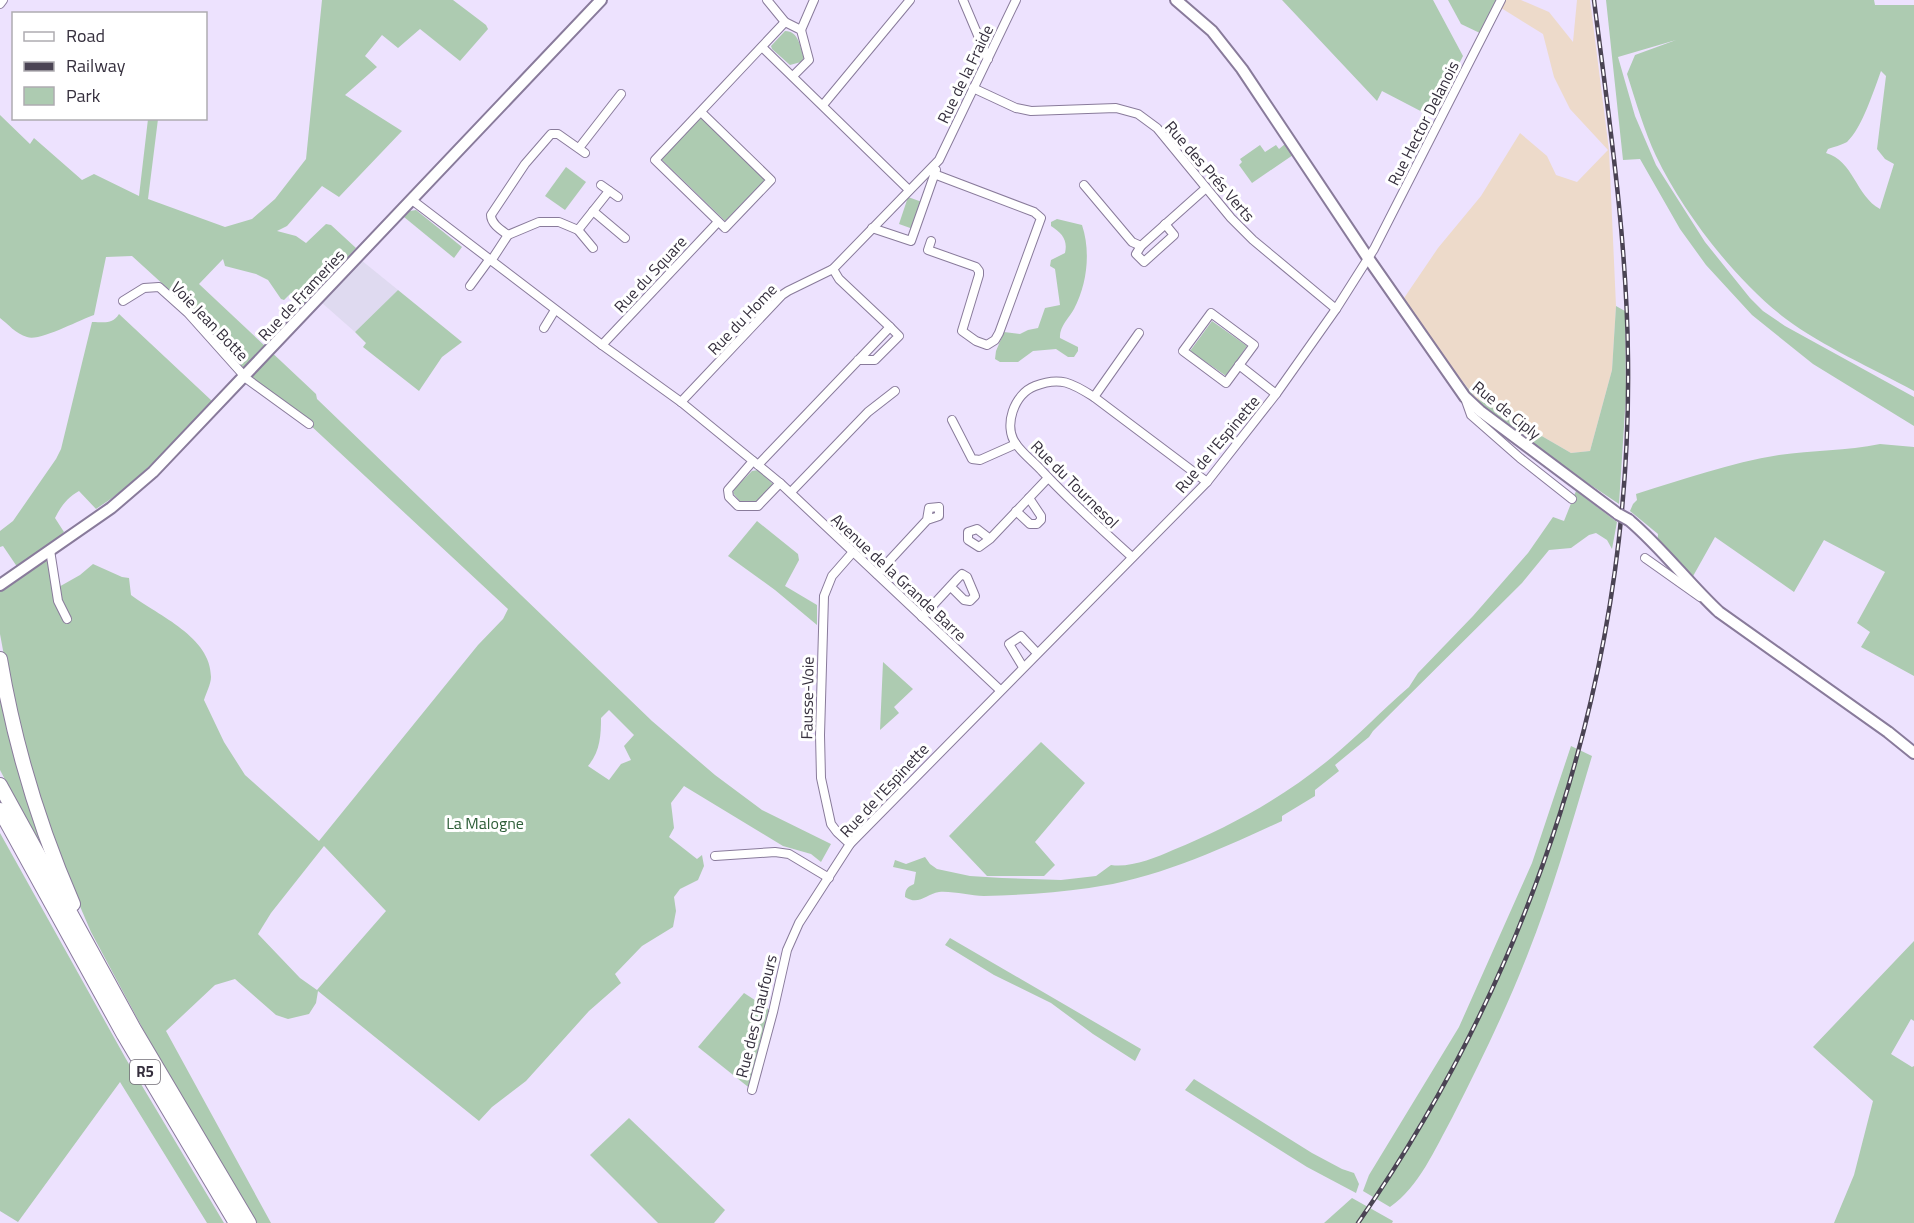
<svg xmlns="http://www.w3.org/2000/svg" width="1914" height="1223" font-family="'Titillium Web',sans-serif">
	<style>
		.commercial { fill: #dfdaf0 }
		.industrial { fill: #eddaca }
		.green { fill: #adcbb1; fill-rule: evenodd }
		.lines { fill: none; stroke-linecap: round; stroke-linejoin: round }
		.street-casing { stroke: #897b9b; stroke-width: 10 }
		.secondary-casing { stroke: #897b9b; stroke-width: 14 }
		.highway-casing { stroke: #897b9b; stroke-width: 16 }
		.street { stroke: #fff; stroke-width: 8 }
		.secondary { stroke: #fff; stroke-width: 10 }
		.highway { stroke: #fff; stroke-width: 14 }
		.rail-casing { stroke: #4b4454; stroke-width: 4.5 }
		.rail { stroke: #fff; stroke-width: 2; stroke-dasharray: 7; stroke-linecap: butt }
		.secondary-bridge-casing { stroke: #897b9b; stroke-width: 14; stroke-linecap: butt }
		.secondary-bridge { stroke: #fff; stroke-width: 10 }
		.labels { text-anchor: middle; stroke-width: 6; stroke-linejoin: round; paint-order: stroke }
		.shield { fill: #fff; stroke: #726d77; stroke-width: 1.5 }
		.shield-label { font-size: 15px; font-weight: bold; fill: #352f3d }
		.street-label { font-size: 16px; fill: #352f3d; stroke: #fff }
		.park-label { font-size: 16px; fill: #2e5e38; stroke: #fff }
	</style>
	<rect width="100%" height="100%" fill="#ede2fe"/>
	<!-- commercial -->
	<polygon class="commercial" points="361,260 398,290 355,332 321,302"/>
	<!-- industrial -->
	<polygon class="industrial" points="1501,0 1521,0 1549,12 1573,42 1577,0 1590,0 1609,150 1616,306 1612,370 1590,451 1571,453 1476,398 1400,304 1438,248 1481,196 1520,133 1547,156 1556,175 1577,182 1608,150 1570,109 1554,77 1543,34 1498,6"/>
	<!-- green -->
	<g class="green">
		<path d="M322,0h131l33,25 2,4 -28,32 -40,-32 -22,19 -16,-13 -17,21 12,11 -32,28 57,36 -63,66 -17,-11 -35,40 -10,5 19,5 10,7 20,-19 5,1 25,23 -53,57 -12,-12 -7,7 -3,-1 -13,-19 -12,-6 -31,-8 -2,-7 -24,25 117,110 1,5 335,322 63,54 47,35 69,34 -10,18 -10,-8 -28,-8 -99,-60 -13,17 3,25 -5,9 28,22 5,-4 2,11 -6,14 -18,9 -6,8 2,14 -3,16 -31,19 -27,28 6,9 -32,28 -63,70 -34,26 -13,14 -161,-130 -2,12 -7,11 -21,5 -12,-4 -41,-36 -20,6 -49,46 105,192h-14l-106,-179 -60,-112 -33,-77 -25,-78 -28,-116 -5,-27v-42l48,-36 9,32 23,-13 13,-11 29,13 7,1 2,17c28,21 80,42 80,82 0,7 -5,16 -7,23l20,42 21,33 74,66 159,-196 25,-26 5,-10 -199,-185 -64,-50 -79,-81v-6l-34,-31 -26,1 -12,58c-15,5 -55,27 -67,22 -11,-3 -19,-13 -27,-19v-203l30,29 4,-6 48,42 12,-6 45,22 9,-77h10l-10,80 77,28 27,-8 23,-20 31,-40zM609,710l25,25 -10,11 7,14 -10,4 -12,16 -21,-14c12,-14 13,-30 13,-48zM324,846l62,65 -69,79 -17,-12 -42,-44 13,-21z"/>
		<polygon points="1282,0 1433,0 1463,56 1432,117 1382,91 1377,101"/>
		<polygon points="1448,0 1501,0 1484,35 1461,24"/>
		<path d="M1606,0h268l1,5h39v386c-40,-22 -92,-45 -128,-72 -50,-38 -102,-105 -130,-163 -12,-26 -20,-54 -29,-82l8,-19 41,-15 -58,17 17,59 21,49 49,77 45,56 13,13 22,15 129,71v29l-101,-62 -61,-49 -46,-50 -26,-36 -40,-70 -17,1zM1881,71l5,5 -9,73 8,10 9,5 -14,45c-24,-13 -27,-49 -54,-56l2,-4c5,-2 14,-4 19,-7 15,-14 27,-52 34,-71z"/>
		<path d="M785,31c14,0 15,16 19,27l-3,4 -11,3 -18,-16 -1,-3z"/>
		<polygon points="702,117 766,179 725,221 661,159"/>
		<polygon points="1285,144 1293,155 1252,183 1239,165 1242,162 1240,159 1260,145 1265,152 1276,145 1279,149"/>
		<polygon points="566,167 586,182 565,210 545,196"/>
		<polygon points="908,197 922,202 913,229 899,224"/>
		<polygon points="416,210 462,247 454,258 404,217 410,211"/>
		<path d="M1057,219l25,6c9,27 5,59 -8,84 -5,9 -15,18 -14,29l18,9v4l-4,6h-6l-12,-8 -23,2 -15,11h-18l-5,-3 1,-8 8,-19 16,2 8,-4 10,-2 7,-20 15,-3 -5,-36 -5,-3 1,-6 14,-7c3,-13 -3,-20 -14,-27v-4z"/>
		<polygon points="398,290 462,342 442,357 419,391 363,347 366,343 355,332"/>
		<polygon points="1616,306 1625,311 1626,395 1619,504 1480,411 1449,366 1476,398 1571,453 1590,451 1612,370"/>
		<path d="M119,314l93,87c-36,38 -72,80 -116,108l-17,-18c-12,7 -18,15 -24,27l9,14 -44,39 -17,-25 -3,1v-16l13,-10 43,-62 5,-10 31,-127c12,0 20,3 27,-8z"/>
		<polygon points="1212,321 1247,346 1226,376 1190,351"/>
		<path d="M1880,444l34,3v229l-53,-29 9,-15 -13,-9 28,-51 -61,-32 -30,52 -79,-55 -23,41 -35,-31 1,-13 -28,-23 3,-7 4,-4 -1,-6c48,-15 94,-31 143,-39 33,-5 68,-4 101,-11z"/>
		<polygon points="758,470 773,484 772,488 758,503 742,504 733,493 734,489 752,471"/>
		<path d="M1576,491l41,31 -5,27 -5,-9 -11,-7 -7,2 -18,13 -22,2 -27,33 -149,148 -4,6 -34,28 4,6 -24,19v6l-33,20v5c-61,28 -125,58 -193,67 -34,5 -70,7 -105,8 -14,0 -30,-5 -45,-4 -13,2 -20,14 -34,5 0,-7 2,-10 9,-13l2,-12 -23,-5 2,-7 11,4 19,-7 5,7 7,5 33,7 32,2 59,2 35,-4 15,-11c19,3 44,-7 62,-15 57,-23 111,-53 158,-92 27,-22 51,-48 78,-71l9,-14 55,-57 55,-63 25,-36 11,4z"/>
		<polygon points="757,521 798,554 799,560 785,586 817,605 817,625 775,590 728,556"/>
		<polygon points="883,662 913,689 894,707 899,713 880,730"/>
		<polygon points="0,674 61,886 0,770"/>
		<polygon points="1041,742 1085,783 1035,842 1055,865 1044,876 987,876 949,836"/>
		<path d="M1571,746l21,10c-20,67 -39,135 -65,200 -22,56 -48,109 -75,162 -17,31 -33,69 -62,89l-27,-16 6,-16 90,-148 73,-164z"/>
		<polygon points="0,833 126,1059 224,1223 207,1223 120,1082 18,1222 0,1211"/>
		<polygon points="950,938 1141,1049 1135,1061 1093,1034 1051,1003 994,975 945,945"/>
		<polygon points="1914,941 1914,1021 1911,1019 1891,1054 1912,1067 1914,1066 1914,1223 1834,1223 1854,1175 1873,1101 1813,1047"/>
		<polygon points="744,993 773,1012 752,1090 698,1047"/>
		<polygon points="1194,1079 1312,1153 1342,1169 1354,1173 1359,1184 1356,1193 1307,1167 1185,1090"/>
		<polygon points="629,1118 725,1210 714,1223 658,1223 590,1155"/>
		<polygon points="1352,1198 1393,1221 1392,1223 1324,1223"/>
	</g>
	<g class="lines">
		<!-- street casing -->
		<g class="street-casing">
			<g id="street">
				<polyline points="767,0 785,22 801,30 809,60 793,76"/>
				<polyline points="963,0 988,59"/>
				<polyline points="0,4 3,0"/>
				<polyline points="801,30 814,0"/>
				<polyline points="762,47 909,190"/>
				<polyline points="973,88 1016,108 1031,111 1116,108 1138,114 1157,128 1231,218 1253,240 1336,309"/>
				<polyline points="823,105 910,0"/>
				<polyline points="701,112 771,180 725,228 655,160 785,22"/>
				<polyline points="579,148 621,94"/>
				<polyline points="601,185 618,197"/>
				<polyline points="1084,185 1132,242 1141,246 1206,188"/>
				<polyline points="412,200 602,345 681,402 780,483 1000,690"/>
				<polyline points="593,211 625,238"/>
				<polyline points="872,228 911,241 936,170"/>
				<polyline points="578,230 609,191"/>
				<path d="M508,235c-7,-5 -17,-11 -17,-20l34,-51 26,-30h7l27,19"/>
				<polyline points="931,241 928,250 976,267 979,271 979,275 962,331 976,341 987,345 995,340 999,333 1041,218 1034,212 934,174"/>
				<polyline points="1141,246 1136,254 1144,262 1174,235 1165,224"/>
				<polyline points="491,261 508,235 539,222 559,222 578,230 593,248"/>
				<polyline points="833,269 839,279 890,327"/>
				<polyline points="470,286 489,260"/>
				<polyline points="123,301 144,288 159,287 188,313 247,379 309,424"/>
				<polygon points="1211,313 1254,345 1226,383 1183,351"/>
				<polyline points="544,328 555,310"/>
				<polyline points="602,345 718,222"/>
				<polyline points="1239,365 1276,394"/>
				<polyline points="1094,397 1139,333"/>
				<polyline points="1465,398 1471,415 1520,458 1572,499"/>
				<polyline points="681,402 782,295 788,291 833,269 939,160 1016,0"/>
				<polyline points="952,420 972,459 980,460 1016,444"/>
				<polyline points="753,461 728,490 729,497 738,506 758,506 780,483"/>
				<path d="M758,465c44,-46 88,-92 132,-138l9,9 -24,24h-17"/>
				<polyline points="791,492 868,412 895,391"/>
				<polyline points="1016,511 1030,524 1037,524 1041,520 1041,516 1029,498"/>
				<polyline points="990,539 977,529 968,532 968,540 979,547 990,539 1048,478"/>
				<polyline points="50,550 58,601 67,619"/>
				<path d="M1132,557c-31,-28 -62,-56 -90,-86 -8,-9 -19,-17 -26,-27 -13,-18 -2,-50 19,-58 25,-10 37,-3 59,11l113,85"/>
				<polyline points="1645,558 1700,597"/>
				<polyline points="877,574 927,520 929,508 939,507 939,516 927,520"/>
				<polyline points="922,617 958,578 962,574 967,577 975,596 970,601 964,600 951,587"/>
				<polyline points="1023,667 1009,644 1021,636 1037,653"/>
				<polyline points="850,844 837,832 831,824 821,778 820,735 824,596 832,576 853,552"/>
				<polyline points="715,856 775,852 789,854 829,878"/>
				<polyline points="752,1090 773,1012 787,950 799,923 850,844 1207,482 1276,394 1336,309 1374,249 1501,0"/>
			</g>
		</g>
		<!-- secondary casing -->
		<g class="secondary-casing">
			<g id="secondary">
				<polyline points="1176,0 1212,31 1242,69 1368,258 1465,397 1480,411 1618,514"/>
				<path d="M1629,520c33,28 59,63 90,92l169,120 26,21"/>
				<polyline points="0,585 111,508 153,472 601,0"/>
			</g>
		</g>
		<!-- highway casing -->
		<g class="highway-casing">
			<g id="highway">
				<path d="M0,659c14,83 39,167 73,245"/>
				<polyline points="0,785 134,1029 249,1223"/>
				<polyline points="0,810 124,1035 236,1223"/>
			</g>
		</g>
		<!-- street -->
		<use href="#street" class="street"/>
		<!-- secondary -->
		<use href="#secondary" class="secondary"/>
		<!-- highway -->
		<use href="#highway" class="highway"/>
		<!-- rail casing -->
		<g class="rail-casing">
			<path id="rail" d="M1358,1223c176,-253 274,-555 270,-864 -1,-120 -19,-240 -34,-359"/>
		</g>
		<!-- rail -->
		<use href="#rail" class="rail"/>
		<!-- secondary-bridge casing -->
		<g class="secondary-bridge-casing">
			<polyline id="secondary-bridge" points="1618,514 1629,520"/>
		</g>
		<!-- secondary-bridge -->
		<use href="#secondary-bridge" class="secondary-bridge"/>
	</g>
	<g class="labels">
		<!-- shield labels -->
		<rect class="shield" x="130" y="1060" width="30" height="24" rx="4.5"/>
		<g class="shield-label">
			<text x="145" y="1077">R5</text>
		</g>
		<!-- street labels -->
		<g class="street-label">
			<text transform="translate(965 74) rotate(-64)" y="6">Rue de la Fraide</text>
			<text transform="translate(1423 123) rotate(-63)" y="6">Rue Hector Delanois</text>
			<text transform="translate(1210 171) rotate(49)" y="6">Rue des Prés Verts</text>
			<text transform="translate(650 274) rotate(-47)" y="6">Rue du Square</text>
			<text transform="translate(301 295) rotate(-47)" y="6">Rue de Frameries</text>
			<text transform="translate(742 319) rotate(-46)" y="6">Rue du Home</text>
			<text transform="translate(210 321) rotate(46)" y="6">Voie Jean Botte</text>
			<text transform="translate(1507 410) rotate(39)" y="6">Rue de Ciply</text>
			<text transform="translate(1217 444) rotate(-50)" y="6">Rue de l'Espinette</text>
			<text transform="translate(1075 484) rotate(45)" y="6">Rue du Tournesol</text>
			<text transform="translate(899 577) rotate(43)" y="6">Avenue de la Grande Barre</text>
			<text transform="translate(807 698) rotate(-89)" y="6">Fausse-Voie</text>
			<text transform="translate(884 790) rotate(-47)" y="6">Rue de l'Espinette</text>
			<text transform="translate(756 1016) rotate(-76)" y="6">Rue des Chaufours</text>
		</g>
		<!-- park labels -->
		<g class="park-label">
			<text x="485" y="829">La Malogne</text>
		</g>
	</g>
	<!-- legend -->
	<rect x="12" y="12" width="195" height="108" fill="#ffffff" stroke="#aeacb1" stroke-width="1.5"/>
	<rect x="24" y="32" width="30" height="9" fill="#ffffff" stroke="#aeacb1" stroke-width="1.5"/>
	<text x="66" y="42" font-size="18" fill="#352f3d">Road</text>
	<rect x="24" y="62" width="30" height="9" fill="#4b4454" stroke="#aeacb1" stroke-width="1.5"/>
	<text x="66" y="72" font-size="18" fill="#352f3d">Railway</text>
	<rect x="24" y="87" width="30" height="18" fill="#adcbb1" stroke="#aeacb1" stroke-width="1.5"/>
	<text x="66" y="102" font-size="18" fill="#352f3d">Park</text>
</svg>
